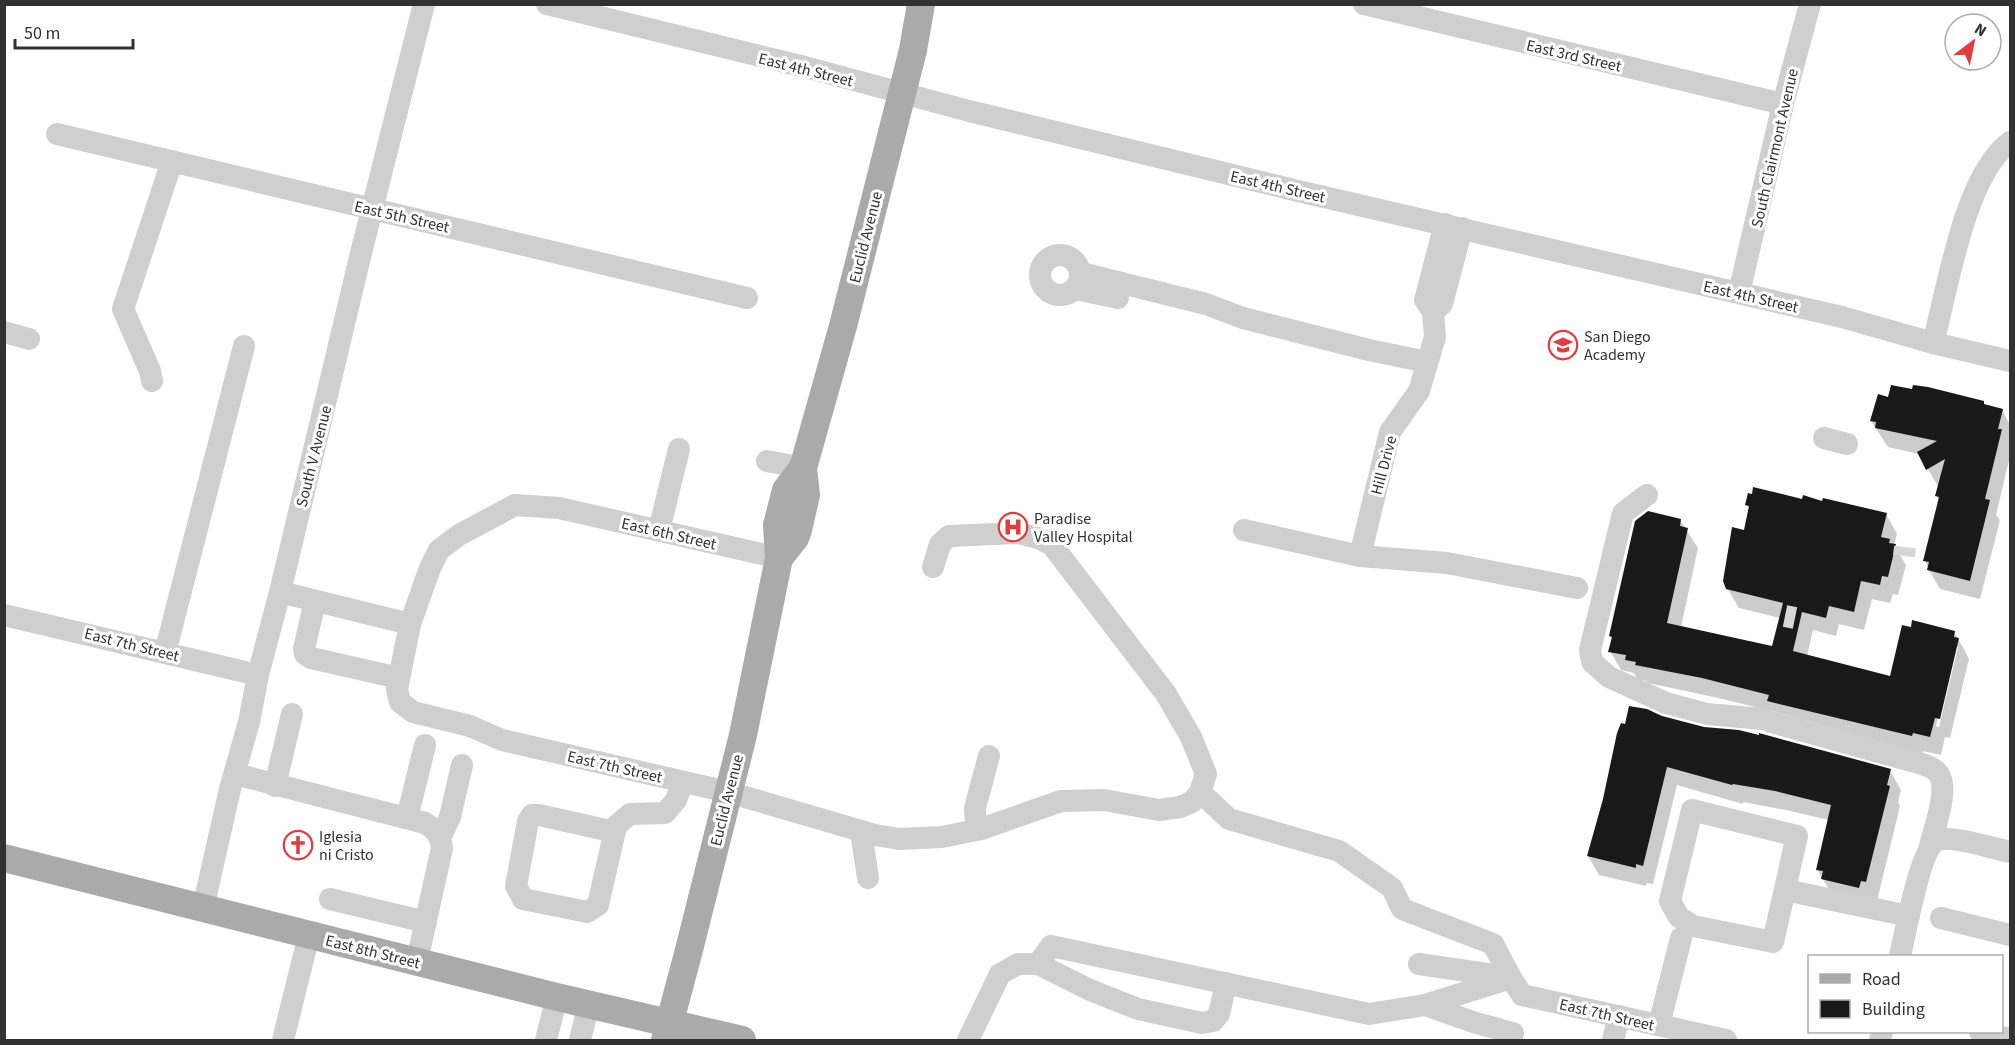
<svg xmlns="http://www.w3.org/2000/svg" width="2015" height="1045" font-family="'Source Sans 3',sans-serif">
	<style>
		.shadow { fill: #0003; fill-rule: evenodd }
		.building { fill: #191919 }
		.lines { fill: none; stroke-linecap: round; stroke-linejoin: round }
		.minor-tunnel { stroke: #d6d6d6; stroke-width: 22; stroke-dasharray: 22 11; stroke-linecap: butt }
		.minor { stroke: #cfcfcf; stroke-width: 22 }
		.major { stroke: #aaa; stroke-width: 28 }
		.labels { text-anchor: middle; stroke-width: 6; stroke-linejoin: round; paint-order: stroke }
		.street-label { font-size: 16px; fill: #323232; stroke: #fff }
		.poi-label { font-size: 16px; fill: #323232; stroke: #fff; text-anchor: start }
	</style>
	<rect width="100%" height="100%" fill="#fff"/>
	<!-- shadow -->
	<g class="shadow">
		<polygon points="1889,398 1983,402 1986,406 2002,410 2010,425 2009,445 2010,456 1996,515 2000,520 1980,599 1940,589 1929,570 1925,560 1939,501 1937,496 1939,488 1919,454 1888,447 1871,421"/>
		<path d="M1803,500l83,14 11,20 -3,11 12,20 -8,30 -5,-1 -3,9 -18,-4 -8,31 -25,-6 -3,12 -23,-6 -6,26 84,22 63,-46 11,19 4,8 -19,79 -5,-1 -4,18 -18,-4v3l-147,-42 -62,-15 -66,-14 -2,-2 -9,-2 -3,-6 -13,-3 -11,-19 2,-11 -2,-4 70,-116 18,28 -17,79 93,21 6,-30 -41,-10 -12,-20 18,-56 5,-22 -3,-5zM1955,647h3l-19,80 -3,-1z"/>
		<polygon points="1662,717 1890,771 1901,790 1898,802 1900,806 1877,901 1834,898 1817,869 1829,820 1786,810 1743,802 1743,804 1677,785 1653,884 1647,883 1646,886 1599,875 1588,856 1626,726"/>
	</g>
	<!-- building -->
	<g class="building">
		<polygon points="1891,385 1912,389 1913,385 1928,387 1984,401 1984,404 2003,409 1998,429 2002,429 1985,499 1990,500 1970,581 1927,570 1929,562 1923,561 1939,497 1935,496 1945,459 1926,470 1917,452 1937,441 1875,428 1876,422 1870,421 1878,394 1888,397"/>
		<polygon points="1753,487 1802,499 1803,495 1822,501 1823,498 1887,513 1881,537 1890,539 1889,543 1896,544 1888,577 1882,576 1880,585 1861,581 1854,612 1829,606 1826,618 1802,612 1793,651 1890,676 1902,625 1911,627 1912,620 1955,631 1954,637 1959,638 1940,719 1935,718 1930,737 1913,733 1912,736 1767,701 1769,695 1702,678 1635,665 1636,662 1625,660 1626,655 1608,652 1612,637 1609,636 1635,521 1648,511 1681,519 1680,526 1688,528 1667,623 1772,646 1783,603 1726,589 1723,581 1732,527 1744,530 1749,506 1745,505 1748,493 1752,494"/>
		<polygon points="1629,706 1647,709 1662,716 1704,727 1739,730 1759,735 1759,733 1891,769 1887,785 1890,786 1866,882 1861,881 1859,888 1821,879 1823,871 1816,870 1831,805 1775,791 1733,784 1732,785 1667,767 1643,866 1636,864 1636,868 1587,856 1603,799 1617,733 1621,723 1625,724"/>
	</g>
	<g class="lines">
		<!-- minor-tunnel -->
		<g class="minor-tunnel">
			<polyline points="1904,556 1905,547"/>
			<polyline points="1785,616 1795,618"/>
		</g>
		<!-- minor -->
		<g class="minor">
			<polyline points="547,4 805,67 969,111 1298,191 1842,317 1933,343 2010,361"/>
			<polyline points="1364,4 1783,104"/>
			<polyline points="57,134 747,298"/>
			<circle cx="1060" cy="275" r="20"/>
			<polyline points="1081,273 1206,304 1243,318 1369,350 1427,362"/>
			<polyline points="1076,289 1118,298"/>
			<polyline points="1739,293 1783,104 1810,4"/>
			<polyline points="1433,312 1442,304 1462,228"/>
			<polyline points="4,332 29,339"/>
			<path d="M1933,343c15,-55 31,-167 77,-201"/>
			<polyline points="152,381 150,371 123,309 172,161"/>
			<polyline points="1824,438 1847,444"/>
			<polyline points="767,461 803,468"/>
			<polyline points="1647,495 1623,513 1590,650 1592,662 1609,677 1666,703 1707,714 1763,719"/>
			<polyline points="659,530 679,449"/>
			<polyline points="1244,530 1360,556 1447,563 1577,588"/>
			<polyline points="1360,556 1390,432 1419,391 1435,337 1433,312 1425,300 1445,224"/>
			<polyline points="280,592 410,624 430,568 439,550 459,535 515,505 559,508 779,558"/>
			<polyline points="315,601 304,649 305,654 311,658 399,678"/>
			<polyline points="4,615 258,675"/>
			<polyline points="410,624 397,689 400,702 413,712 470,726 502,740 728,792 875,835 899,839 942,837 981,829 1061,801 1104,800 1159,810 1180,807 1192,802 1200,792 1206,774 1191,737 1166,694 1052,545 1038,538 1018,533 949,536 940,544 933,567"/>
			<polyline points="165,653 244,346"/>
			<path d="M1771,722l151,42c6,2 12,4 16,9 12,16 -4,55 -8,73"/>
			<path d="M235,774l190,49c11,7 15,12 17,25l-25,113"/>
			<polyline points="275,786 292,714"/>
			<polyline points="1200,792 1229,819 1339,851 1392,888 1402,909 1493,944 1511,978"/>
			<polygon points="1692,810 1797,836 1773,942 1693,926 1679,917 1670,901"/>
			<polyline points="407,818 425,745"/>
			<polyline points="976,830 975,808 989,756"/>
			<polyline points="861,831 868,878"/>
			<polyline points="615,832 539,815 532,815 528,821 516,886 523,899 587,912 598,905 616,826 630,814 665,813 676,800 683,782"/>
			<polyline points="440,838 450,817 462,765"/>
			<polyline points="1785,890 1909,916"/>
			<polyline points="330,899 426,922"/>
			<polyline points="203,908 230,789 249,722 258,675 280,592 361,253 424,4"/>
			<polyline points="1941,918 2010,935"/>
			<path d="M1900,956c5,-20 20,-109 38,-116 14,-5 57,9 72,12"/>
			<polyline points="1038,964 1051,946 1369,1014 1425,1005 1511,978 1522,995"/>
			<polyline points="1419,964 1507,977"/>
			<polyline points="1522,995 1726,1040"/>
			<polyline points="1425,1005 1476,1023 1513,1033"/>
			<polyline points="1659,1025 1681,938"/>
			<polyline points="1980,1032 2010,1039"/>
			<polyline points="283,1040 309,935"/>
			<polyline points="546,1040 557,997"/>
			<polyline points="580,1040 589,1004"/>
			<polyline points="968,1040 1000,974 1018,964 1038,964 1090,990 1138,1009 1202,1023 1213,1021 1219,1014 1226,983"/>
			<polyline points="1613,1040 1619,1016"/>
			<polyline points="1880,1040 1882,1032"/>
		</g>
		<!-- major -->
		<g class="major">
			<polyline points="779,558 795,538 798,530 806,495 803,468 843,326 913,50 921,4"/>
			<polyline points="4,858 557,997 742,1040"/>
			<polyline points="665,1040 689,950 743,735 779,558 777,525 786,490 803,468"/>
		</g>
	</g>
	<!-- icons -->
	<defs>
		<g id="school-ring" transform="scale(1.5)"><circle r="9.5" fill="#fff" stroke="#e13c3f" stroke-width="1.5"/><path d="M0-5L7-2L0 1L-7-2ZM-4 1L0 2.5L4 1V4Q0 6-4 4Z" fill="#e13c3f"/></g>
		<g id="hospital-ring" transform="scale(1.5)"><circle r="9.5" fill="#fff" stroke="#e13c3f" stroke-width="1.5"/><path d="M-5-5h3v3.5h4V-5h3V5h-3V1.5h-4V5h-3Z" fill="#e13c3f"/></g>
		<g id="church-ring" transform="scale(1.5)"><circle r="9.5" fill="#fff" stroke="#e13c3f" stroke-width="1.5"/><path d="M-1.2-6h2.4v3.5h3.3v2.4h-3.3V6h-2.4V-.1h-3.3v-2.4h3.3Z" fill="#e13c3f"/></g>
	</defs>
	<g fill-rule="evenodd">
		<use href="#school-ring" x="1563" y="345"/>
		<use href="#hospital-ring" x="1013" y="527"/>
		<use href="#church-ring" x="298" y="845"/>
	</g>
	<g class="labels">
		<!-- street labels -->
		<g class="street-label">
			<text transform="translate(1574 55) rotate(13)" y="6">East 3rd Street</text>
			<text transform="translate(806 69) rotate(14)" y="6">East 4th Street</text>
			<text transform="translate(1774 148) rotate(-77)" y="6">South Clairmont Avenue</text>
			<text transform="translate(1278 186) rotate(13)" y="6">East 4th Street</text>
			<text transform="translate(402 216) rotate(13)" y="6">East 5th Street</text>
			<text transform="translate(865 237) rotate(-76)" y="6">Euclid Avenue</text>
			<text transform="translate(1751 296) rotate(13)" y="6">East 4th Street</text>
			<text transform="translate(313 456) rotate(-76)" y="6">South V Avenue</text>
			<text transform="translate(1383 465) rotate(-75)" y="6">Hill Drive</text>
			<text transform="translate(669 533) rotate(13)" y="6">East 6th Street</text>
			<text transform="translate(132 644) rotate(14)" y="6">East 7th Street</text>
			<text transform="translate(615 766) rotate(13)" y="6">East 7th Street</text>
			<text transform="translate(726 800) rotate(-76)" y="6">Euclid Avenue</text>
			<text transform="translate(373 951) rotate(14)" y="6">East 8th Street</text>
			<text transform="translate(1607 1014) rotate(13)" y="6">East 7th Street</text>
		</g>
		<!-- poi labels -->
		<g class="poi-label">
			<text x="1584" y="342">San Diego<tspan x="1584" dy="18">Academy</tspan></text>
			<text x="1034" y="524">Paradise<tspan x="1034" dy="18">Valley Hospital</tspan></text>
			<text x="319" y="842">Iglesia<tspan x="319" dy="18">ni Cristo</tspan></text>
		</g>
	</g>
	<!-- border -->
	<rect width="2015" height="1045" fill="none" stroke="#323232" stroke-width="12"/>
	<!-- legend -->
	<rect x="1808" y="955" width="195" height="78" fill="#ffffff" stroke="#adadad" stroke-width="1.5"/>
	<rect x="1820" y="974" width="30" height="9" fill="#aaaaaa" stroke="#adadad" stroke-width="1.5"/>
	<text x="1862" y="985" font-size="18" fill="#323232">Road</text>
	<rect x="1820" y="1000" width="30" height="18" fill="#191919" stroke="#adadad" stroke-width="1.5"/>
	<text x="1862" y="1015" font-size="18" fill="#323232">Building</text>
	<!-- north arrow -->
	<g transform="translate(1973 42) rotate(32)"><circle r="28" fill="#ffffff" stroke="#adadad" stroke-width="1.5"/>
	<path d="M0-4.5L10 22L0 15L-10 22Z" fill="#e13c3f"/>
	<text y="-9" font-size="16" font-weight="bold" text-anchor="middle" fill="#323232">N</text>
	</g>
	<!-- scale -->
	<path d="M15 39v9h118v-9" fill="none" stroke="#323232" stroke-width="3"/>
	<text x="24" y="39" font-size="18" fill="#323232" stroke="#ffffff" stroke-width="4.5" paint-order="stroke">50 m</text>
</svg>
